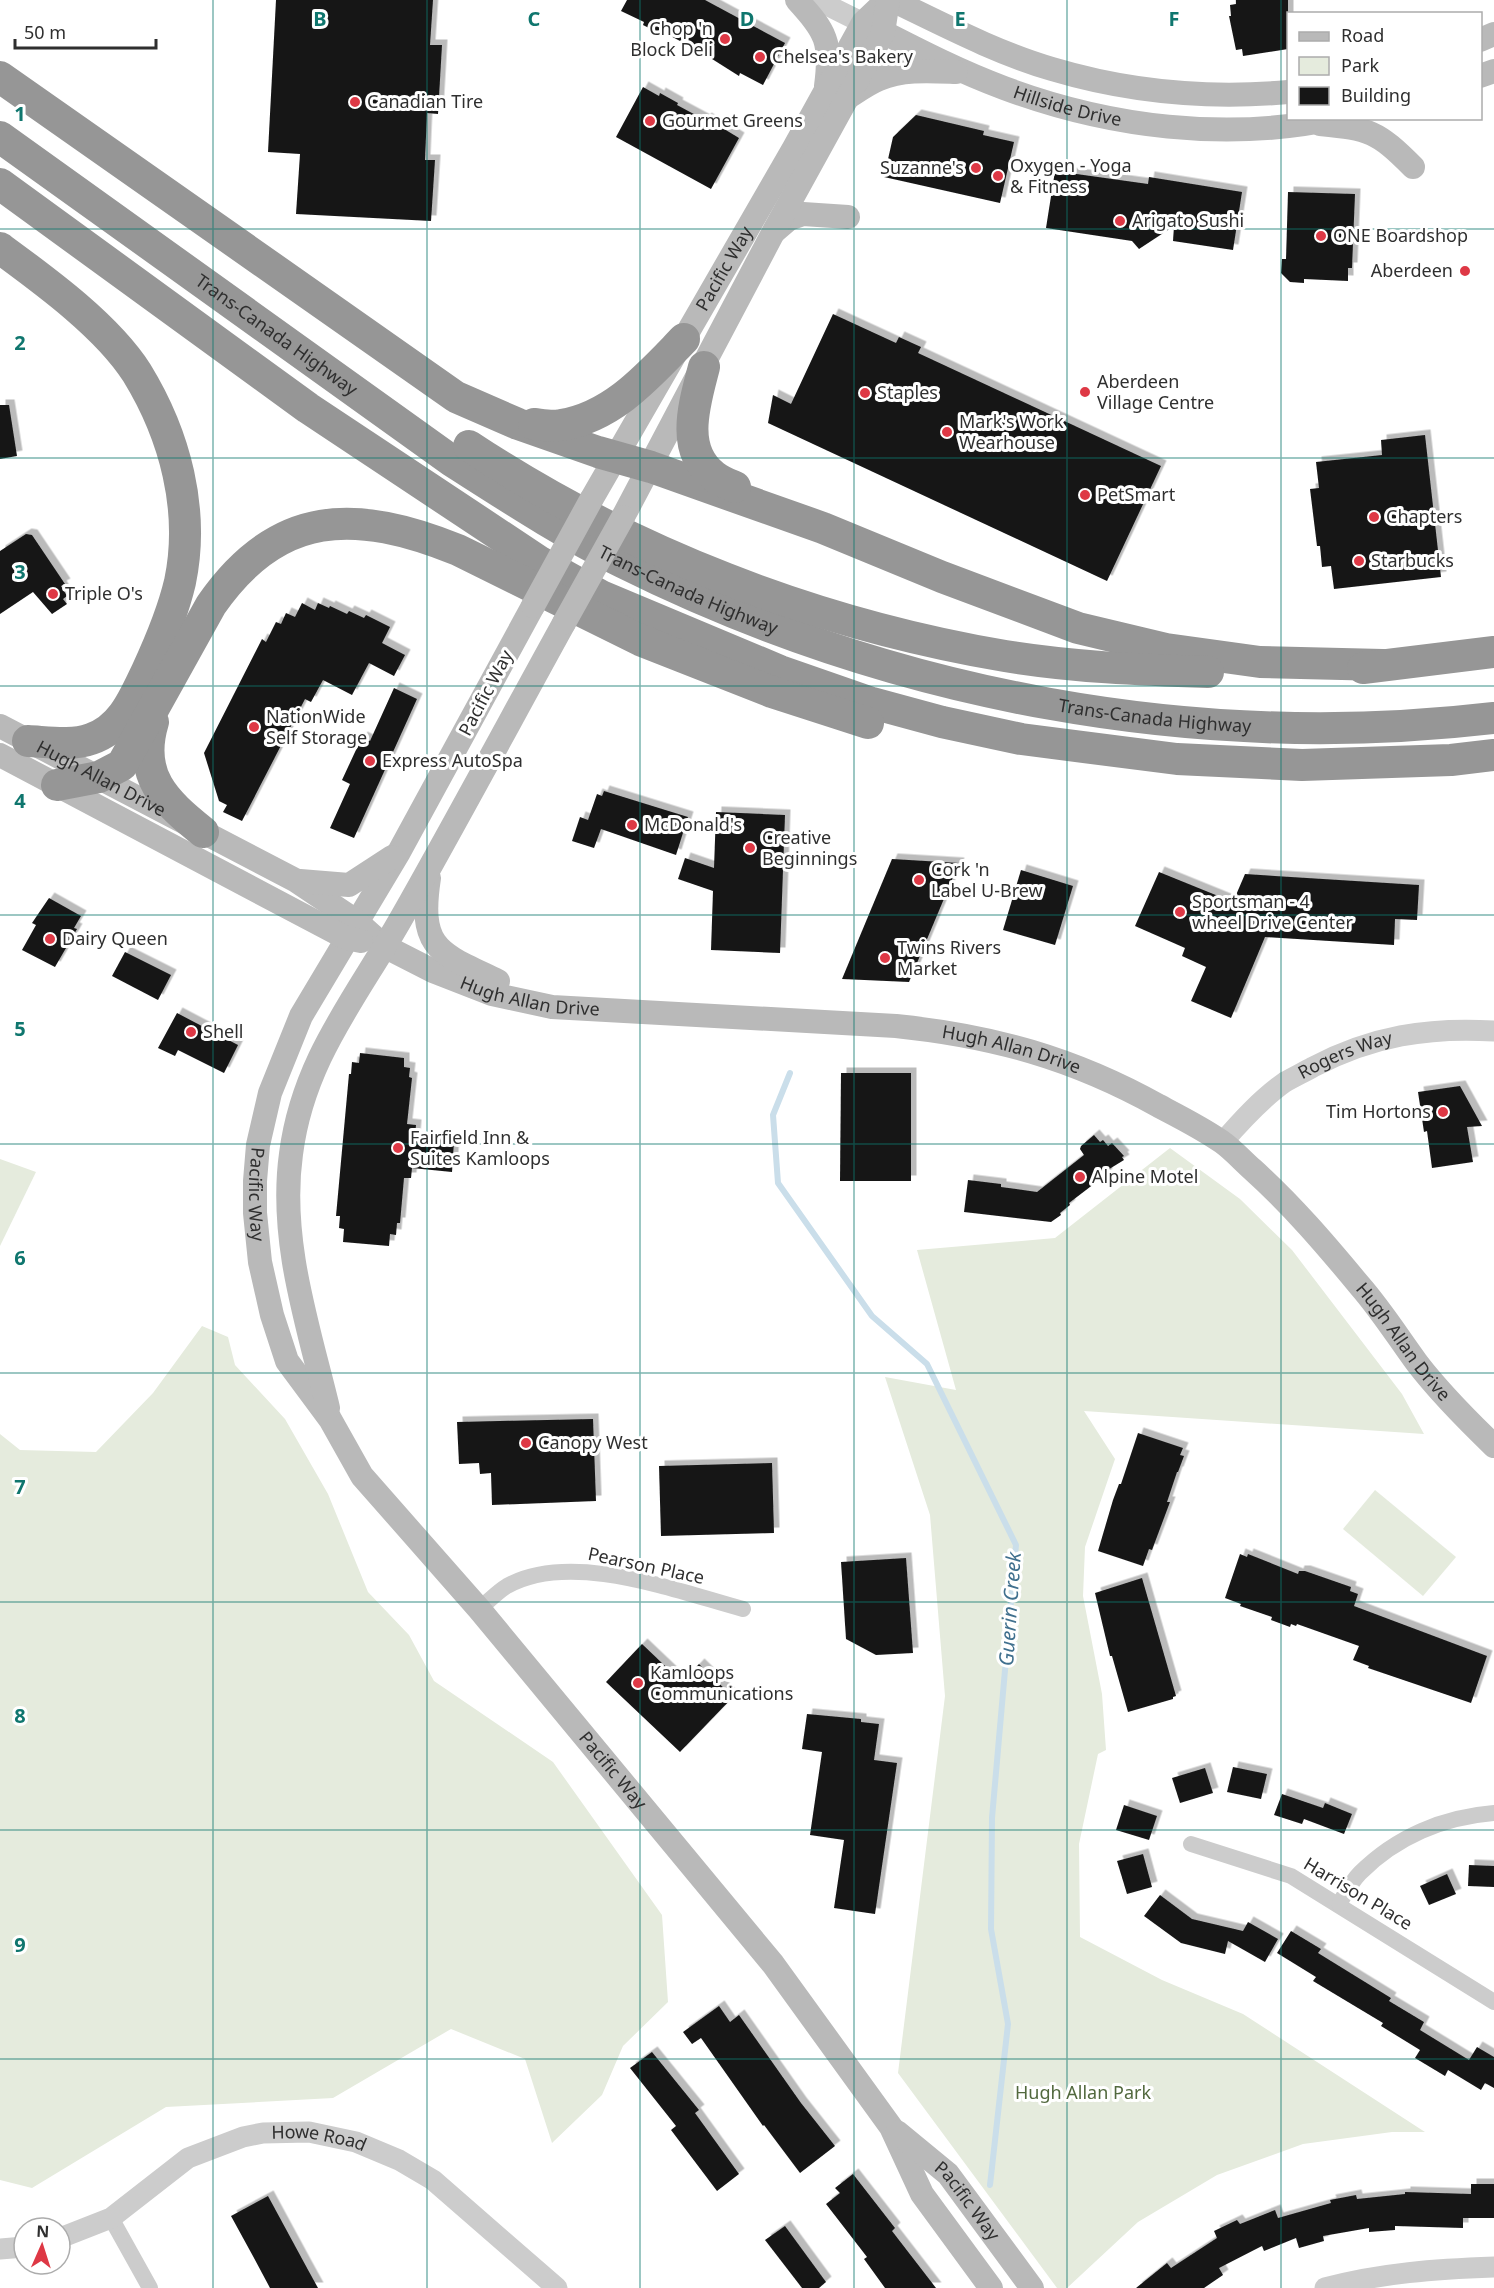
<svg xmlns="http://www.w3.org/2000/svg" width="1494" height="2288" font-family="'Noto Sans',sans-serif">
	<style>
		.green { fill: #e5ebdd }
		.lines { fill: none; stroke-linecap: round; stroke-linejoin: round }
		.stream { stroke: #cadeea; stroke-width: 6 }
		.building { fill: #161616; filter: url(#shadow) }
		.minor { stroke: #ccc; stroke-width: 16 }
		.tertiary { stroke: #ccc; stroke-width: 21 }
		.secondary { stroke: #b9b9b9; stroke-width: 24 }
		.motorway { stroke: #969696; stroke-width: 32 }
		.secondary-bridge { stroke: #b9b9b9; stroke-width: 24 }
		.grid { fill: none; stroke: #0f766e; stroke-width: 1.5; stroke-opacity: 0.55 }
		.poi-dot { fill: #de3845; stroke: #fff; stroke-width: 2 }
		.labels { text-anchor: middle; stroke-width: 6; stroke-linejoin: round; paint-order: stroke }
		.poi-label { font-size: 18px; fill: #2f2f2f; stroke: #fff; text-anchor: start }
		.street-label { font-size: 18px; fill: #2f2f2f; stroke: #fff }
		.park-label { font-size: 18px; fill: #52693e; stroke: #fff }
		.water-label { font-size: 20px; font-style: italic; fill: #40708e; stroke: #fff }
		.grid-label { font-size: 20px; text-anchor: middle; font-weight: bold; fill: #0f766e; stroke: #fff; stroke-width: 6; stroke-linejoin: round; paint-order: stroke }
	</style>
	<defs>
		<filter id="shadow"><feDropShadow dx="5.5" dy="-5.5" stdDeviation="0" flood-color="#0004"/></filter>
	</defs>
	<rect width="100%" height="100%" fill="#fff"/>
	<!-- green -->
	<g class="green">
		<polygon points="1170,1148 1240,1199 1292,1250 1402,1394 1424,1434 1084,1411 1115,1459 1085,1547 1083,1596 1102,1694 1106,1750 1098,1754 1079,1844 1080,1937 1162,1980 1243,2014 1425,2132 1392,2132 1303,2144 1217,2175 1138,2222 1067,2288 1057,2288 898,2073 945,1696 930,1515 885,1377 956,1390 917,1250 1055,1238"/>
		<polygon points="0,1159 36,1172 0,1246"/>
		<polygon points="202,1326 228,1337 235,1365 285,1419 328,1494 368,1592 409,1635 434,1681 553,1762 662,1915 668,2002 623,2046 602,2095 552,2143 525,2059 451,2029 333,2098 166,2107 32,2188 0,2180 0,1434 20,1450 96,1452 153,1393"/>
		<polygon points="1375,1490 1456,1557 1423,1596 1343,1529"/>
	</g>
	<g class="lines">
		<!-- stream -->
		<polyline class="stream" points="790,1073 773,1115 778,1183 872,1316 927,1364 1016,1545 992,1818 991,1929 1008,2024 990,2185"/>
	</g>
	<!-- building -->
	<g class="building">
		<polygon points="276,0 433,0 430,45 442,45 438,114 427,113 425,160 435,160 431,221 296,214 300,154 268,152"/>
		<polygon points="627,0 705,0 785,43 763,85 740,73 739,76 701,52 661,31 659,33 643,25 644,22 621,11"/>
		<polygon points="1236,0 1288,0 1288,49 1243,56 1242,49 1236,50 1229,16 1231,16 1230,5 1236,4"/>
		<polygon points="643,87 659,96 660,93 678,103 677,105 705,120 706,118 739,138 711,189 616,137"/>
		<polygon points="916,115 984,131 983,135 1014,142 1000,203 884,177 893,137"/>
		<polygon points="1055,171 1148,184 1149,177 1242,192 1233,250 1173,241 1174,226 1139,249 1132,241 1046,228"/>
		<polygon points="1288,192 1355,194 1352,268 1348,268 1348,281 1304,279 1304,283 1290,282 1281,273 1282,259 1286,259"/>
		<polygon points="833,314 896,343 899,337 921,347 918,353 1161,466 1107,581 768,423 773,395 791,404"/>
		<polygon points="0,405 9,405 17,456 0,459"/>
		<polygon points="1425,435 1441,577 1334,589 1331,566 1322,567 1320,546 1317,546 1310,489 1319,488 1316,462 1382,455 1381,440"/>
		<polygon points="26,534 32,535 65,584 61,586 67,596 63,599 67,604 52,614 33,592 0,614 0,551"/>
		<polygon points="302,603 315,610 318,603 329,608 330,606 347,614 349,611 364,618 366,615 390,627 382,643 405,655 394,676 369,663 352,695 323,680 311,702 305,699 242,821 223,812 227,805 219,801 204,753 262,639 266,642 276,622 281,624 286,613 295,617"/>
		<polygon points="394,688 417,699 354,838 330,828 350,784 342,780 362,737 370,741"/>
		<polygon points="604,791 688,817 676,855 601,829 594,848 572,841 580,817 588,820 597,794 602,796"/>
		<polygon points="716,812 785,815 780,953 711,950 713,891 678,879 685,858 714,868"/>
		<polygon points="892,859 959,863 909,982 842,979"/>
		<polygon points="1021,870 1073,886 1055,945 1003,930"/>
		<polygon points="1159,872 1233,902 1245,874 1419,885 1417,920 1395,919 1394,945 1265,937 1231,1018 1191,1001 1206,967 1182,956 1185,948 1135,926"/>
		<polygon points="49,898 81,916 74,928 77,929 55,967 22,950 36,925 32,923"/>
		<polygon points="125,952 171,975 158,1000 112,976"/>
		<polygon points="177,1013 238,1045 224,1073 178,1050 175,1056 158,1048"/>
		<polygon points="360,1053 404,1058 404,1067 410,1068 409,1077 412,1078 407,1124 416,1125 415,1137 454,1141 452,1172 412,1168 411,1178 404,1178 400,1223 397,1223 396,1235 390,1234 389,1246 343,1242 344,1229 339,1228 340,1216 336,1216 349,1074 351,1074 352,1062 359,1063"/>
		<polygon points="841,1073 911,1073 911,1181 840,1181"/>
		<polygon points="1460,1086 1482,1126 1467,1127 1473,1162 1432,1168 1427,1131 1424,1132 1418,1092"/>
		<polygon points="1094,1135 1100,1142 1103,1140 1108,1146 1112,1143 1124,1156 1122,1157 1124,1160 1106,1171 1107,1174 1069,1203 1070,1205 1060,1213 1061,1215 1051,1222 964,1212 968,1180 1001,1184 1001,1187 1037,1192 1084,1155 1080,1149 1081,1146"/>
		<polygon points="593,1419 596,1501 492,1505 491,1473 480,1474 479,1463 459,1464 457,1422"/>
		<polygon points="1138,1433 1183,1448 1180,1455 1184,1456 1178,1472 1177,1472 1167,1502 1170,1502 1152,1550 1149,1549 1143,1566 1098,1551 1113,1500 1119,1484 1121,1484"/>
		<polygon points="772,1463 774,1533 661,1536 659,1466"/>
		<polygon points="1240,1554 1247,1557 1248,1554 1298,1574 1299,1571 1305,1571 1351,1587 1350,1591 1358,1594 1354,1606 1487,1656 1471,1703 1368,1668 1369,1666 1353,1660 1359,1646 1297,1624 1296,1626 1291,1624 1290,1627 1271,1620 1272,1617 1240,1606 1241,1604 1225,1598"/>
		<polygon points="906,1558 913,1653 876,1655 846,1639 841,1562"/>
		<polygon points="1142,1578 1176,1696 1173,1697 1173,1699 1128,1712 1112,1656 1110,1656 1095,1593"/>
		<polygon points="642,1644 682,1682 699,1664 733,1697 680,1752 606,1682"/>
		<polygon points="807,1714 861,1719 861,1722 879,1724 874,1760 897,1763 875,1914 834,1908 844,1840 810,1835 822,1752 802,1749"/>
		<polygon points="1233,1767 1267,1774 1261,1799 1227,1792"/>
		<polygon points="1205,1768 1213,1793 1180,1803 1172,1778"/>
		<polygon points="1282,1794 1323,1808 1325,1803 1352,1814 1344,1834 1304,1819 1302,1824 1274,1815"/>
		<polygon points="1124,1805 1157,1816 1149,1840 1116,1830"/>
		<polygon points="1143,1854 1152,1887 1127,1894 1117,1861"/>
		<polygon points="1469,1865 1494,1866 1494,1887 1468,1886"/>
		<polygon points="1447,1874 1456,1894 1429,1905 1420,1886"/>
		<polygon points="1160,1895 1192,1919 1243,1931 1248,1922 1278,1939 1265,1962 1228,1941 1225,1954 1181,1943 1144,1916"/>
		<polygon points="1291,1931 1321,1949 1318,1953 1391,1998 1389,2001 1424,2022 1420,2030 1469,2060 1477,2047 1494,2057 1494,2088 1485,2083 1481,2090 1448,2070 1445,2076 1415,2058 1420,2050 1381,2026 1383,2023 1313,1981 1316,1977 1277,1953"/>
		<polygon points="719,2006 730,2022 739,2015 801,2103 835,2146 800,2173 764,2125 763,2126 701,2038 692,2044 683,2032"/>
		<polygon points="652,2052 699,2110 695,2113 739,2174 717,2191 671,2130 676,2126 630,2068"/>
		<polygon points="853,2174 895,2228 892,2231 936,2288 885,2288 864,2259 867,2257 826,2204 840,2193 835,2188"/>
		<polygon points="1471,2184 1494,2184 1494,2218 1463,2218 1463,2228 1395,2226 1395,2230 1369,2232 1369,2228 1323,2236 1324,2241 1299,2248 1296,2238 1264,2251 1262,2246 1219,2268 1223,2275 1204,2288 1136,2288 1167,2263 1171,2268 1217,2238 1214,2231 1237,2220 1240,2224 1275,2210 1278,2218 1331,2203 1330,2200 1356,2195 1357,2199 1405,2194 1405,2192 1471,2194"/>
		<polygon points="268,2196 307,2268 318,2288 270,2288 254,2258 231,2216"/>
		<polygon points="785,2226 826,2282 819,2288 802,2288 765,2240"/>
	</g>
	<g class="lines">
		<!-- minor -->
		<g class="minor">
			<path d="M479,1609c9,-7 18,-17 28,-23 64,-36 169,5 236,23"/>
			<polyline points="1191,1844 1291,1876 1494,2002"/>
			<path d="M1339,1904c6,-10 13,-23 21,-31 36,-36 83,-56 134,-60"/>
			<polyline points="111,2218 150,2288"/>
		</g>
		<!-- tertiary -->
		<g class="tertiary">
			<polyline points="817,0 863,23"/>
			<path id="s1" d="M1222,1143c19,-22 39,-44 63,-61 9,-5 19,-10 28,-15 59,-31 115,-40 181,-36"/>
			<path id="s2" d="M60,2238l51,-20 77,-60 55,-21 20,-4 46,-1 47,10 43,18 34,20 124,108"/>
			<polyline points="0,2249 24,2247"/>
			<path d="M1325,2288c55,-15 112,-19 169,-21"/>
		</g>
		<!-- secondary -->
		<g class="secondary">
			<path d="M797,0c29,32 35,42 29,86"/>
			<path d="M892,0c52,25 105,53 160,69 77,23 157,30 236,23"/>
			<path id="s3" d="M871,26c43,22 87,45 133,62 104,39 223,54 333,30"/>
			<polyline points="1480,40 1494,34"/>
			<polyline points="1480,76 1494,71"/>
			<path d="M850,96c9,-6 19,-13 29,-17 24,-10 51,-8 77,-7"/>
			<path d="M1320,124c50,5 57,7 93,43"/>
			<polyline points="775,231 789,219 803,214 848,217"/>
			<path id="s4" d="M591,500l203,-352 69,-125 24,-23"/>
			<polyline points="623,517 774,231 883,33 888,0"/>
			<path id="s5" d="M533,606l-134,246 -98,164 -31,77 -12,52 -3,36v32l5,49 12,53 15,46 43,58 32,57 117,133 294,355 118,163 31,67 69,94"/>
			<path id="s6" d="M0,726l295,154 61,41 28,25 49,25 59,23 60,13 344,19c97,10 177,32 263,80 21,11 43,22 63,36 11,8 20,18 30,27 40,36 74,76 108,117 21,24 38,51 57,77 23,30 50,57 77,83"/>
			<polyline points="0,755 346,938 361,941"/>
			<path d="M429,878c-11,72 11,75 69,103"/>
			<polyline points="300,881 349,885 392,857"/>
			<path d="M328,1408c-20,-83 -49,-168 -37,-254 12,-95 66,-157 111,-237 55,-97 108,-196 162,-294"/>
			<path id="s7" d="M897,2132l51,42 84,114"/>
		</g>
		<!-- motorway -->
		<g class="motorway">
			<polyline points="0,77 456,397 518,424 598,452 651,467 823,528 942,577 1078,628 1166,649 1260,662 1383,665"/>
			<path id="s8" d="M0,137l452,324c55,35 111,72 170,101 269,134 574,191 872,156"/>
			<polyline points="0,184 308,408 540,562 601,596 780,671 872,703 942,722 1021,739 1177,759 1302,765 1451,760 1494,755"/>
			<path d="M0,248c45,33 107,78 137,125 38,62 58,137 43,209 -7,30 -20,61 -33,89 -13,27 -25,58 -56,68 -19,7 -43,3 -63,2"/>
			<path d="M704,367c-9,35 -25,83 10,109 6,5 14,8 21,11"/>
			<path d="M534,424c9,1 19,3 27,1 52,-8 88,-50 123,-86"/>
			<path d="M469,446c160,106 347,178 536,210 67,11 136,14 203,16"/>
			<polyline points="1363,668 1494,652"/>
			<path d="M153,722c-16,53 11,79 50,110"/>
			<path d="M57,785l42,-8 23,-12 89,-160c67,-97 145,-96 247,-55l182,90 132,52 96,31"/>
		</g>
		<!-- secondary-bridge -->
		<g class="secondary-bridge">
			<polyline points="533,606 591,500"/>
			<polyline points="564,623 623,517"/>
		</g>
	</g>
	<!-- grid -->
	<path class="grid" d="M213,0v2288M427,0v2288M640,0v2288M854,0v2288M1067,0v2288M1281,0v2288M0,229h1494M0,458h1494M0,686h1494M0,915h1494M0,1144h1494M0,1373h1494M0,1602h1494M0,1830h1494M0,2059h1494"/>
	<!-- markers -->
	<g class="poi-dot">
		<circle cx="725" cy="39" r="6"/>
		<circle cx="760" cy="57" r="6"/>
		<circle cx="355" cy="102" r="6"/>
		<circle cx="650" cy="121" r="6"/>
		<circle cx="976" cy="168" r="6"/>
		<circle cx="998" cy="176" r="6"/>
		<circle cx="1120" cy="221" r="6"/>
		<circle cx="1321" cy="236" r="6"/>
		<circle cx="1465" cy="271" r="6"/>
		<circle cx="1085" cy="392" r="6"/>
		<circle cx="865" cy="393" r="6"/>
		<circle cx="947" cy="432" r="6"/>
		<circle cx="1085" cy="495" r="6"/>
		<circle cx="1374" cy="517" r="6"/>
		<circle cx="1359" cy="561" r="6"/>
		<circle cx="53" cy="594" r="6"/>
		<circle cx="254" cy="727" r="6"/>
		<circle cx="370" cy="761" r="6"/>
		<circle cx="632" cy="825" r="6"/>
		<circle cx="750" cy="848" r="6"/>
		<circle cx="919" cy="880" r="6"/>
		<circle cx="1180" cy="912" r="6"/>
		<circle cx="50" cy="939" r="6"/>
		<circle cx="885" cy="958" r="6"/>
		<circle cx="191" cy="1032" r="6"/>
		<circle cx="1443" cy="1112" r="6"/>
		<circle cx="398" cy="1148" r="6"/>
		<circle cx="1080" cy="1177" r="6"/>
		<circle cx="526" cy="1443" r="6"/>
		<circle cx="638" cy="1683" r="6"/>
	</g>
	<g class="labels">
		<!-- poi labels -->
		<g class="poi-label">
			<text x="713" y="35" text-anchor="end">Chop 'n<tspan x="713" dy="21">Block Deli</tspan></text>
			<text x="772" y="63">Chelsea's Bakery</text>
			<text x="367" y="108">Canadian Tire</text>
			<text x="662" y="127">Gourmet Greens</text>
			<text x="1010" y="172">Oxygen - Yoga<tspan x="1010" dy="21">&amp; Fitness</tspan></text>
			<text x="964" y="174" text-anchor="end">Suzanne's</text>
			<text x="1132" y="227">Arigato Sushi</text>
			<text x="1333" y="242">ONE Boardshop</text>
			<text x="1453" y="277" text-anchor="end">Aberdeen</text>
			<text x="1097" y="388">Aberdeen<tspan x="1097" dy="21">Village Centre</tspan></text>
			<text x="877" y="399">Staples</text>
			<text x="959" y="428">Mark's Work<tspan x="959" dy="21">Wearhouse</tspan></text>
			<text x="1097" y="501">PetSmart</text>
			<text x="1386" y="523">Chapters</text>
			<text x="1371" y="567">Starbucks</text>
			<text x="65" y="600">Triple O's</text>
			<text x="266" y="723">NationWide<tspan x="266" dy="21">Self Storage</tspan></text>
			<text x="382" y="767">Express AutoSpa</text>
			<text x="644" y="831">McDonald's</text>
			<text x="762" y="844">Creative<tspan x="762" dy="21">Beginnings</tspan></text>
			<text x="931" y="876">Cork 'n<tspan x="931" dy="21">Label U-Brew</tspan></text>
			<text x="1192" y="908">Sportsman - 4<tspan x="1192" dy="21">wheel Drive Center</tspan></text>
			<text x="62" y="945">Dairy Queen</text>
			<text x="897" y="954">Twins Rivers<tspan x="897" dy="21">Market</tspan></text>
			<text x="203" y="1038">Shell</text>
			<text x="1431" y="1118" text-anchor="end">Tim Hortons</text>
			<text x="410" y="1144">Fairfield Inn &amp;<tspan x="410" dy="21">Suites Kamloops</tspan></text>
			<text x="1092" y="1183">Alpine Motel</text>
			<text x="538" y="1449">Canopy West</text>
			<text x="650" y="1679">Kamloops<tspan x="650" dy="21">Communications</tspan></text>
		</g>
		<!-- street labels -->
		<g class="street-label">
			<text dy="6" stroke="none"><textPath href="#s3" startOffset="213">Hillside Drive</textPath></text>
			<text dy="6" stroke="none"><textPath href="#s4" startOffset="267">Pacific Way</textPath></text>
			<text dy="6" stroke="none"><textPath href="#s8" startOffset="340">Trans-Canada Highway</textPath></text>
			<text dy="6" stroke="none"><textPath href="#s8" startOffset="826">Trans-Canada Highway</textPath></text>
			<text transform="translate(486 693) rotate(-62)" y="6">Pacific Way</text>
			<text dy="6" stroke="none"><textPath href="#s8" startOffset="1312">Trans-Canada Highway</textPath></text>
			<text dy="6" stroke="none"><textPath href="#s6" startOffset="114">Hugh Allan Drive</textPath></text>
			<text dy="6" stroke="none"><textPath href="#s6" startOffset="600">Hugh Allan Drive</textPath></text>
			<text dy="6" stroke="none"><textPath href="#s6" startOffset="1086">Hugh Allan Drive</textPath></text>
			<text dy="6" stroke="none"><textPath href="#s1" startOffset="154">Rogers Way</textPath></text>
			<text dy="6" stroke="none"><textPath href="#s5" startOffset="657">Pacific Way</textPath></text>
			<text dy="6" stroke="none"><textPath href="#s6" startOffset="1588">Hugh Allan Drive</textPath></text>
			<text transform="translate(646 1566) rotate(12)" y="6">Pearson Place</text>
			<text dy="6" stroke="none"><textPath href="#s5" startOffset="1352">Pacific Way</textPath></text>
			<text transform="translate(1358 1894) rotate(31)" y="6">Harrison Place</text>
			<text dy="6" stroke="none"><textPath href="#s2" startOffset="288">Howe Road</textPath></text>
			<text dy="6" stroke="none"><textPath href="#s7" startOffset="99">Pacific Way</textPath></text>
		</g>
		<!-- park labels -->
		<g class="park-label">
			<text x="1083" y="2099">Hugh Allan Park</text>
		</g>
		<!-- water labels -->
		<g class="water-label">
			<text transform="translate(1010 1609) rotate(-86)" y="7">Guerin Creek</text>
		</g>
	</g>
	<g class="grid-label">
		<text x="320" y="26">B</text>
		<text x="534" y="26">C</text>
		<text x="747" y="26">D</text>
		<text x="960" y="26">E</text>
		<text x="1174" y="26">F</text>
		<text x="20" y="121">1</text>
		<text x="20" y="350">2</text>
		<text x="20" y="579">3</text>
		<text x="20" y="808">4</text>
		<text x="20" y="1036">5</text>
		<text x="20" y="1265">6</text>
		<text x="20" y="1494">7</text>
		<text x="20" y="1723">8</text>
		<text x="20" y="1952">9</text>
	</g>
	<!-- legend -->
	<rect x="1287" y="12" width="195" height="108" fill="#ffffff" stroke="#acacac" stroke-width="1.5"/>
	<rect x="1299" y="32" width="30" height="9" fill="#b9b9b9" stroke="#acacac" stroke-width="1.5"/>
	<text x="1341" y="42" font-size="18" fill="#2f2f2f">Road</text>
	<rect x="1299" y="57" width="30" height="18" fill="#e5ebdd" stroke="#acacac" stroke-width="1.5"/>
	<text x="1341" y="72" font-size="18" fill="#2f2f2f">Park</text>
	<rect x="1299" y="87" width="30" height="18" fill="#161616" stroke="#acacac" stroke-width="1.5"/>
	<text x="1341" y="102" font-size="18" fill="#2f2f2f">Building</text>
	<!-- north arrow -->
	<g transform="translate(42 2246) rotate(3)"><circle r="28" fill="#ffffff" stroke="#acacac" stroke-width="1.5"/>
	<path d="M0-4.5L10 22L0 15L-10 22Z" fill="#de3845"/>
	<text y="-9" font-size="16" font-weight="bold" text-anchor="middle" fill="#2f2f2f">N</text>
	</g>
	<!-- scale -->
	<path d="M15 39v9h141v-9" fill="none" stroke="#2f2f2f" stroke-width="3"/>
	<text x="24" y="39" font-size="18" fill="#2f2f2f" stroke="#ffffff" stroke-width="4.5" paint-order="stroke">50 m</text>
</svg>
